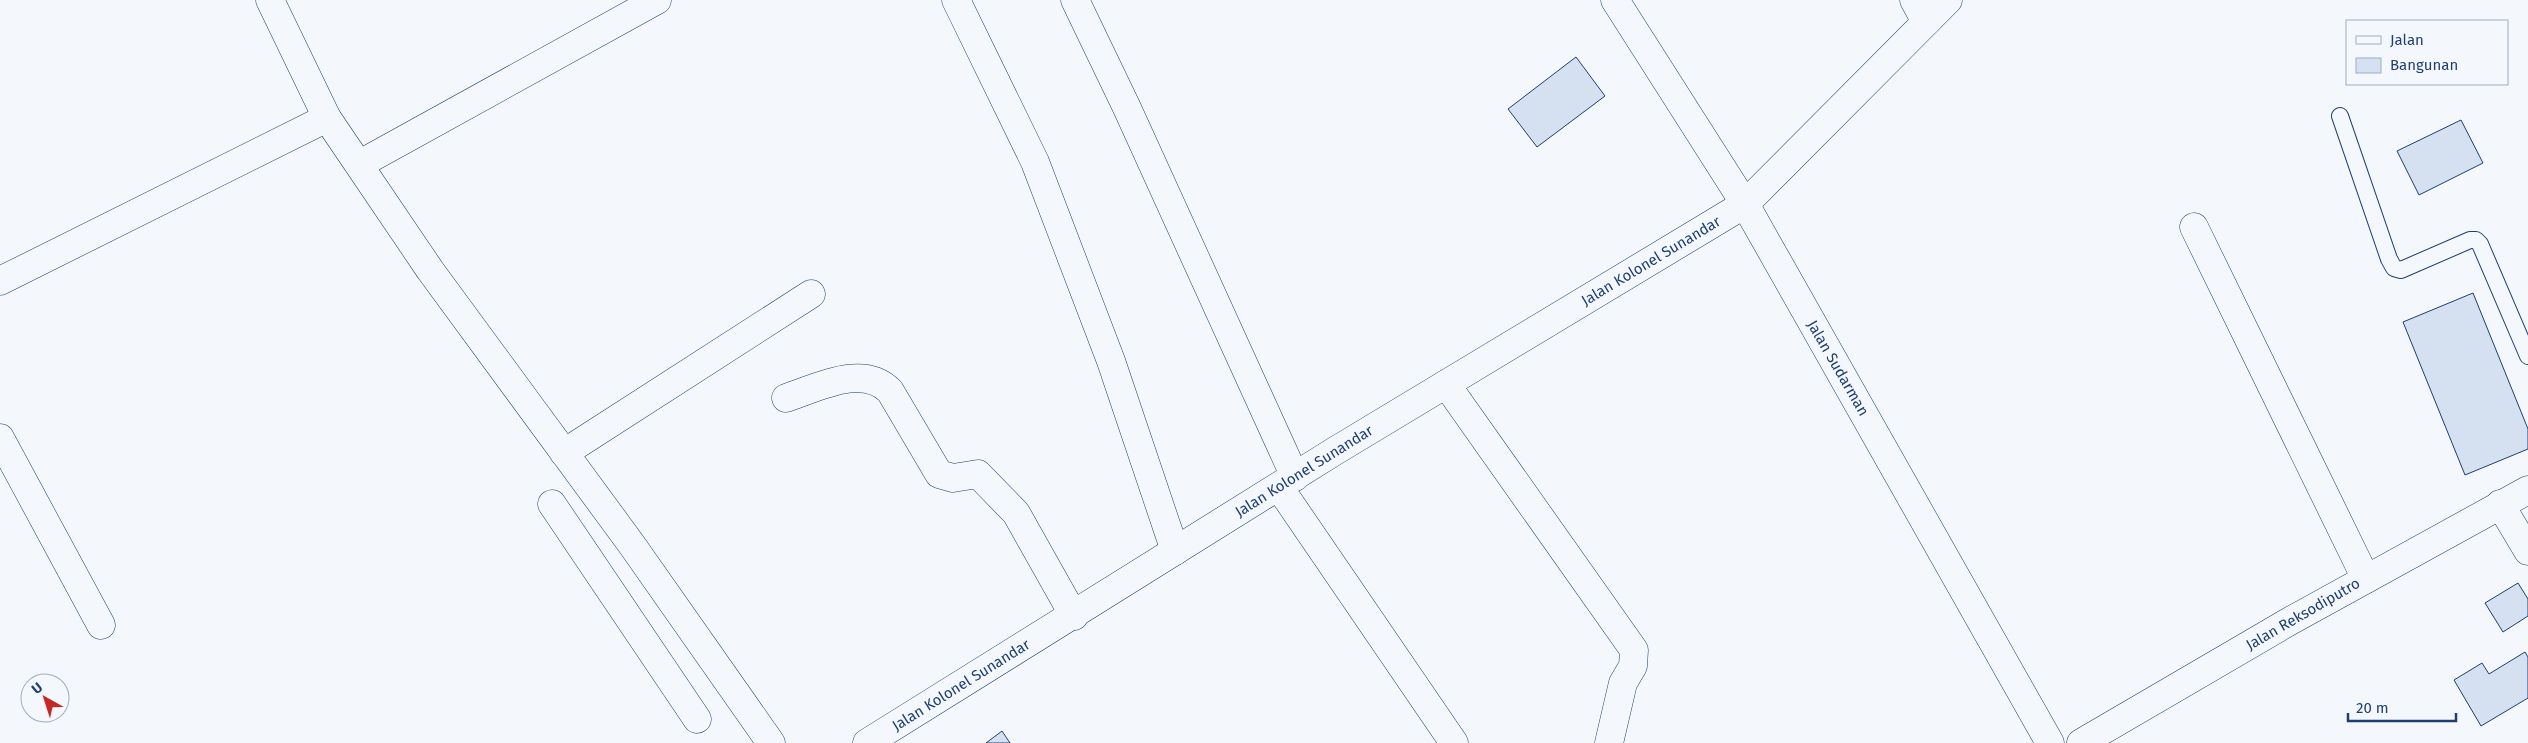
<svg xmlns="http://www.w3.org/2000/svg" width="2528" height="743" font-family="'Fira Sans',sans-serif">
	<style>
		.building { fill: #d5e0f0; stroke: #1d3f73 }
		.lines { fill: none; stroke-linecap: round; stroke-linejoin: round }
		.lane-casing { stroke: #1d3f73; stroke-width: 18 }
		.street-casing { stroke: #1d3f73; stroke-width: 29 }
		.secondary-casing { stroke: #1d3f73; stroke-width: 29 }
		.lane { stroke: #f4f7fb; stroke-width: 16 }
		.street { stroke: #f4f7fb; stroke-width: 28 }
		.secondary { stroke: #f4f7fb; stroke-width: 28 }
		.labels { text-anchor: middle; stroke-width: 4; stroke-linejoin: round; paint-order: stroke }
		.street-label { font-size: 15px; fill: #1d3f73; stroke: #f4f7fb }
	</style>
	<rect width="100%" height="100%" fill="#f4f7fb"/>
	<!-- building -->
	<g class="building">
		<polygon points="1576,57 1605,96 1537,147 1508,109"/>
		<polygon points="2461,120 2483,163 2419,195 2397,151"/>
		<polygon points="2473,293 2528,429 2528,449 2465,475 2403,322"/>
		<polygon points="2518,583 2528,599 2528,616 2503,632 2485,603"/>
		<polygon points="2525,652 2528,657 2528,698 2481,726 2454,680 2482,663 2489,674"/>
		<polygon points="1002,731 1010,743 986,743"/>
	</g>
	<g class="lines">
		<!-- lane casing -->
		<g class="lane-casing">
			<polyline id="lane" points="2340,116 2389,259 2394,268 2401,270 2470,240 2476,240 2480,244 2528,356"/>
		</g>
		<!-- street casing -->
		<g class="street-casing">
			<g id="street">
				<polyline points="270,0 327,118 430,270 632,545 771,743"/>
				<polyline points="956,0 1035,162 1111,361 1175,551"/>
				<polyline points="1075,0 1127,108 1295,477"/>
				<polyline points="1914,0 1926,22"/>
				<polyline points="360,164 657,0"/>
				<polyline points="1745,204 1948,0"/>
				<polyline points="2194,227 2366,579"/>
				<polyline points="0,281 327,118"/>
				<polyline points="1446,384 1634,650 1633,666 1623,683 1609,743"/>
				<path d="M786,398c31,-10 77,-35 104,-7l49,83 14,4 25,-4 38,39 58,103"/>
				<polyline points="0,438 101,625"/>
				<polyline points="564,453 811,294"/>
				<polyline points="1279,487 1454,743"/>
				<polyline points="552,504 697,719"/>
				<polyline points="2500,504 2528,551"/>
			</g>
		</g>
		<!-- secondary casing -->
		<g class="secondary-casing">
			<g id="secondary">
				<polyline points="1615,0 1745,204 2050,743"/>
				<polyline points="867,743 1335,451 1745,204"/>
				<polyline points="2081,743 2290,621 2528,490"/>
			</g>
		</g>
		<!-- lane -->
		<use href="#lane" class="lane"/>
		<!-- street -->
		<use href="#street" class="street"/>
		<!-- secondary -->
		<use href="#secondary" class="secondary"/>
	</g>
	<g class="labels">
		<!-- street labels -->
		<g class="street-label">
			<text transform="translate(1651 261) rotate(-31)" y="5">Jalan Kolonel Sunandar</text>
			<text transform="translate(1838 368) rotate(60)" y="5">Jalan Sudarman</text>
			<text transform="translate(1304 471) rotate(-32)" y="5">Jalan Kolonel Sunandar</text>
			<text transform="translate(2303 614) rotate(-30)" y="5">Jalan Reksodiputro</text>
			<text transform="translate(961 685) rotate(-32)" y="5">Jalan Kolonel Sunandar</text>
		</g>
	</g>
	<!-- legend -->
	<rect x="2346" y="20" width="162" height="65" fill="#f4f7fb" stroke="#9eadc5"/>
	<rect x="2356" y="36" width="25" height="8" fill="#f4f7fb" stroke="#9eadc5"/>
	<text x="2390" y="45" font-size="15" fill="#1d3f73">Jalan</text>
	<rect x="2356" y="58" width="25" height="15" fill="#d5e0f0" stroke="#9eadc5"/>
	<text x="2390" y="70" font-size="15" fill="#1d3f73">Bangunan</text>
	<!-- north arrow -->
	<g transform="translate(45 698) rotate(321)"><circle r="24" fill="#f4f7fb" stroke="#9eadc5"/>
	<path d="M0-4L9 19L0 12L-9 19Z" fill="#c62828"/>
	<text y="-8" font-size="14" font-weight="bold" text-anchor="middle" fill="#1d3f73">U</text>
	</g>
	<!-- scale -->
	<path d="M2348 713v8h108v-8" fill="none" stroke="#1d3f73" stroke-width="2.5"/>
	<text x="2356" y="713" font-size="15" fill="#1d3f73" stroke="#f4f7fb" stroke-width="4" paint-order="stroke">20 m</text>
</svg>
